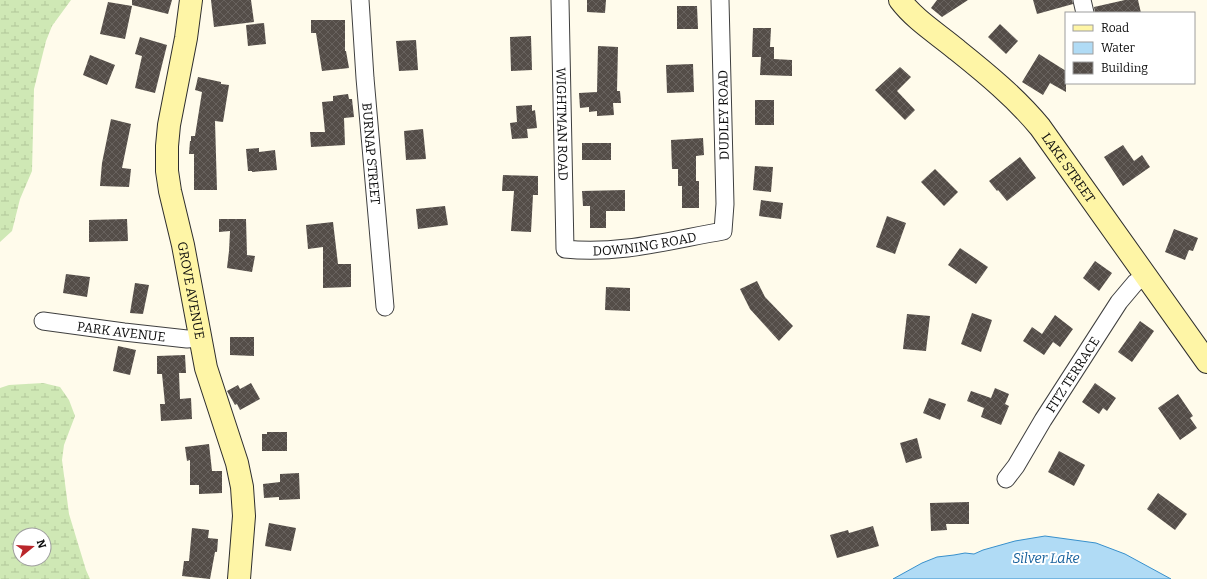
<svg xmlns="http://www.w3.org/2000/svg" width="1207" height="579" font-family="Bitter,serif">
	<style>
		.wetland { fill: url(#wetland-marsh); fill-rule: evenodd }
		.water { fill: #b0dbf5; stroke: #3890cc }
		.building { fill: url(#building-cross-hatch) }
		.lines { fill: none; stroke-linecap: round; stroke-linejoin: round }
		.street-casing { stroke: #3f3f3f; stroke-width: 19 }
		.secondary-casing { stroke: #2e2e2e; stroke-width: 24 }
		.street { stroke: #fff; stroke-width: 17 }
		.secondary { stroke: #fef5a6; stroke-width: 22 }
		.labels { text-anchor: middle; stroke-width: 4; stroke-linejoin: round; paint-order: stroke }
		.street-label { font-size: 13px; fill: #0c0c0c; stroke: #fff }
		.water-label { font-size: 14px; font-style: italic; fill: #17619c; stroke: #fff }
	</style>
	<defs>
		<pattern id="wetland-marsh" width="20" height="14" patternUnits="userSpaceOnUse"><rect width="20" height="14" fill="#cfe8b5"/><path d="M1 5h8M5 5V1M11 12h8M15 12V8" fill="none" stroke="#b1c69a"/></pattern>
		<pattern id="building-cross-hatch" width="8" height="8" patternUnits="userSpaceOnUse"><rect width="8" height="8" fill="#544d48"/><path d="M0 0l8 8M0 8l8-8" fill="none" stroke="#68625e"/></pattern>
	</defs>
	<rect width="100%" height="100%" fill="#fffbeb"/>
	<!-- wetland -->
	<g class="wetland">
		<polygon points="0,0 71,0 52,26 46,41 34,89 32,171 20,199 12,231 0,242"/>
		<path d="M43,383l17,4 9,13 6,16 -11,29 -2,15 7,54 17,56 4,9h-90v-191l9,-3zM20,535h24v24h-24z"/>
	</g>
	<!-- water -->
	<polygon class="water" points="1045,536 1096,543 1125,554 1171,579 893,579 922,563 937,557 954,555 965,553 974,554 983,550 1015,541"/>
	<!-- building -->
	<g class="building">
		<polygon points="132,0 172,0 168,14 132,5"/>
		<polygon points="211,0 251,0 254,22 214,27"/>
		<polygon points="587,0 606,0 605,13 587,12"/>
		<polygon points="937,0 968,0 942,17 931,8"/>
		<polygon points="1033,0 1072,0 1073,4 1037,14"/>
		<polygon points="1125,0 1138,0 1141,13 1095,13 1094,7"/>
		<polygon points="108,2 132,6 125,39 100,34"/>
		<polygon points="677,6 697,6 698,29 677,29"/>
		<polygon points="311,20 345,20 345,51 346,51 349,68 322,71 316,33 311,33"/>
		<polygon points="264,23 266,44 248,46 246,25"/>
		<polygon points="1000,24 1018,41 1006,54 988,37"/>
		<polygon points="753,28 771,28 770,47 774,47 774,59 792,60 792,76 760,75 761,57 752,57"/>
		<polygon points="531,36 532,70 511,71 510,37"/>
		<polygon points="140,37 167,45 155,93 135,88 142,56 135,54"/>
		<polygon points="416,40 418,70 399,71 396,41"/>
		<polygon points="598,46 618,47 617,91 620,91 621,103 613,103 614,115 597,116 597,111 589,112 589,107 580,108 579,93 597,92"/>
		<polygon points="1039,54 1066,71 1066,92 1050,83 1043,95 1022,82"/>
		<polygon points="90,55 115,65 107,85 83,75"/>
		<polygon points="693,64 694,92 667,93 666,65"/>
		<polygon points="900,67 911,77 897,91 915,110 905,120 875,90"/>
		<polygon points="198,77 221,82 221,84 229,85 223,122 215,121 217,190 194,190 194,154 189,154 190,141 191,141 191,136 195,136 202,92 195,90"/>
		<polygon points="348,94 349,99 352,99 354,117 344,118 345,145 311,147 310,132 325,132 322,102 333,101 333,96"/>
		<rect x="755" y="100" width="19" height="25"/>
		<polygon points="532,105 532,111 535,110 537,128 527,129 528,138 512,139 510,123 517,122 516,106"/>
		<polygon points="111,119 131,124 122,168 131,169 129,187 100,186 102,163"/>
		<polygon points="423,129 426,159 406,160 404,131"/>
		<polygon points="703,138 704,155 696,156 696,181 699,181 699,208 682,208 682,186 678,186 678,169 672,169 671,140"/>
		<rect x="582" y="143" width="29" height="17"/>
		<polygon points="1123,145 1134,161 1142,155 1150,167 1123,186 1104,157"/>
		<polygon points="259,148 259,152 275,150 277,170 252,172 252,171 248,171 246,149"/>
		<polygon points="1020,157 1036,178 1007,201 998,190 997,191 989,181"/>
		<polygon points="755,166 773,167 771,192 753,190"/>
		<polygon points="935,169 958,192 944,206 921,182"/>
		<polygon points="503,175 538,176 538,195 533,195 531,232 511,231 514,191 502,191"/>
		<polygon points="625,190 625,211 606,211 606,228 590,228 590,206 583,206 582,191"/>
		<polygon points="761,200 783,203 781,219 759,216"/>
		<polygon points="445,206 448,225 418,229 416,209"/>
		<polygon points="887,216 906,223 895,254 876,247"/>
		<polygon points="127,219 128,241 89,242 89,220"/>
		<polygon points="219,219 246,219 247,255 255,256 252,272 227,268 229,251 230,231 219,232"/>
		<polygon points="333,222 338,264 351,264 351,287 323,288 323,247 308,249 306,225"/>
		<polygon points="1174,229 1198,238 1193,251 1189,250 1185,260 1165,252"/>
		<polygon points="960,248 988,267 976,284 948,265"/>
		<polygon points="1095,261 1112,273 1099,291 1083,278"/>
		<polygon points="66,274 90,277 87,297 63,293"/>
		<polygon points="757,281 765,297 793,326 779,341 750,309 740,289"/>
		<polygon points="135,283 149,285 143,314 130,313"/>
		<polygon points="606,287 630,288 630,311 605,310"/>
		<polygon points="972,313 992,320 981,352 961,344"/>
		<polygon points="907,314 930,316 926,351 903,349"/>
		<polygon points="1055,315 1073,329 1060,347 1053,342 1044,355 1023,341 1032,327 1042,334"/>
		<polygon points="1140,321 1154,331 1132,362 1118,352"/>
		<polygon points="230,337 254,337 254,356 230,355"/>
		<polygon points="118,346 136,350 130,375 113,371"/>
		<polygon points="185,355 186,373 179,373 180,399 191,398 192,419 161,421 160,404 165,404 162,374 157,374 157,356"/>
		<polygon points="251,383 260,399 240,410 237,404 235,405 227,391 238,385 240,389"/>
		<polygon points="1095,383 1116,398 1107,411 1103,408 1099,414 1082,402"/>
		<polygon points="995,388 1009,394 1005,404 1009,406 1001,425 981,417 984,408 967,401 971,391 991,398"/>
		<polygon points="1178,394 1193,416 1190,418 1197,428 1180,440 1158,408"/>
		<polygon points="929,398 946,404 940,420 923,413"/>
		<polygon points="267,432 287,432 287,451 262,451 262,434 267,434"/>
		<polygon points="917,438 922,458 906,463 900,443"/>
		<polygon points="209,444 212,471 222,471 222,493 199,494 199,485 190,485 190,460 187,461 185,447"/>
		<polygon points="1059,451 1085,465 1074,486 1048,472"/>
		<polygon points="299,473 300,499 279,500 279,497 264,498 263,484 280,482 280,474"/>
		<polygon points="1158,493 1187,514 1175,530 1147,509"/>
		<polygon points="969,502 969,524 946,524 947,530 931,531 930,503"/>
		<polygon points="269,523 296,528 291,551 265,546"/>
		<polygon points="873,526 879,546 837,558 830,535 848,530 849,533"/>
		<polygon points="192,528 209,530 208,538 218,539 217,552 215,552 210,579 182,576 184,561 189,561"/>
	</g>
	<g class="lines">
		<!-- street casing -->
		<g class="street-casing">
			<g id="street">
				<path id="s1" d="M360,0l5,78 20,229"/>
				<path id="s2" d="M560,0l5,249c54,6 106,-9 158,-18l2,-27 -5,-204"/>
				<polyline points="1082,0 1085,13"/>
				<path id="s3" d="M43,321l81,11 63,7 12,-1"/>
				<path id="s4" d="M1006,479l10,-13 27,-46 76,-118 16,-19 11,-7"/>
			</g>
		</g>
		<!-- secondary casing -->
		<g class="secondary-casing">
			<g id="secondary">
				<path id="s5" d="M191,0l-5,38 -17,87 -2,21v25l3,20 13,54 23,123 31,95 5,24 2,29 -5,63"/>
				<path id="s6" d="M900,0c15,20 38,34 57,50 30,24 59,48 83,77l167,235"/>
			</g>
		</g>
		<!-- street -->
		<use href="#street" class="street"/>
		<!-- secondary -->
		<use href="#secondary" class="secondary"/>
	</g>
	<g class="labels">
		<!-- street labels -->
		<g class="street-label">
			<text transform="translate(723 115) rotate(-91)" y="5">DUDLEY ROAD</text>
			<text dy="5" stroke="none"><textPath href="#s2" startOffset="124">WIGHTMAN ROAD</textPath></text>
			<text dy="5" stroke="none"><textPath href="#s1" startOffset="154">BURNAP STREET</textPath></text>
			<text dy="5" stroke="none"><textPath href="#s6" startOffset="239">LAKE STREET</textPath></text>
			<text dy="5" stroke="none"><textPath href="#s2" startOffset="329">DOWNING ROAD</textPath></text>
			<text dy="5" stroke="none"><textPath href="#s5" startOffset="295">GROVE AVENUE</textPath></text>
			<text dy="5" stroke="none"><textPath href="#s3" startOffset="79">PARK AVENUE</textPath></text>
			<text dy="5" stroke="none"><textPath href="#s4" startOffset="124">FITZ TERRACE</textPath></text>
		</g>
		<!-- water labels -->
		<g class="water-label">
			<text x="1046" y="563">Silver Lake</text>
		</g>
	</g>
	<!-- legend -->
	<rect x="1065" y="12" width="130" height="72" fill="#ffffff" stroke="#9e9e9e"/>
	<rect x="1073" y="25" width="20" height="6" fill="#fef5a6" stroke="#9e9e9e"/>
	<text x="1101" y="32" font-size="12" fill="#0c0c0c">Road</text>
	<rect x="1073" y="42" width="20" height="12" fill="#b0dbf5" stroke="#9e9e9e"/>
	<text x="1101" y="52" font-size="12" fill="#0c0c0c">Water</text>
	<rect x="1073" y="62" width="20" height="12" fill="url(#building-cross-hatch)" stroke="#9e9e9e"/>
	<text x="1101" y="72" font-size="12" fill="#0c0c0c">Building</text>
	<!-- north arrow -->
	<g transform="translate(32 547) rotate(72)"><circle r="19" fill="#ffffff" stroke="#9e9e9e"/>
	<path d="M0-3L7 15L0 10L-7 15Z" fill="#ba262b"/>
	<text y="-6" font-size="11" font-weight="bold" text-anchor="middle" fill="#0c0c0c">N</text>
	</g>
</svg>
